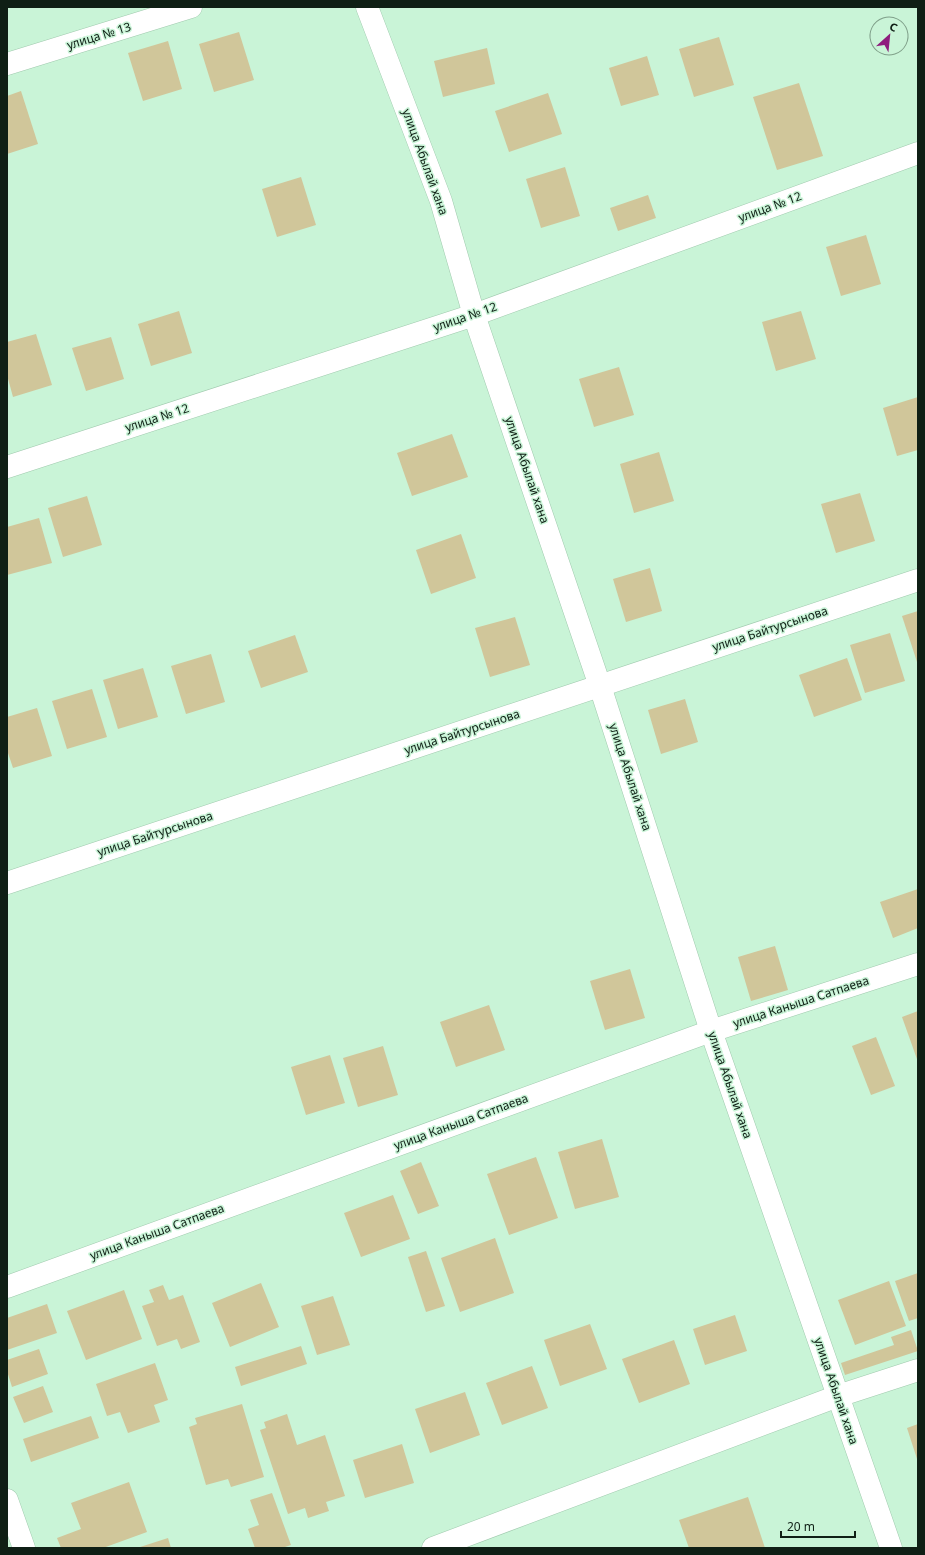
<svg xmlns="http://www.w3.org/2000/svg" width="925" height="1555" font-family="'Noto Sans',sans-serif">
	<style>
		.building { fill: #d0c69a }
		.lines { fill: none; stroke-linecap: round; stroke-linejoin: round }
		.minor-casing { stroke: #a0caae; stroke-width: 23 }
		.minor { stroke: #fff; stroke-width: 22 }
		.labels { text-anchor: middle; stroke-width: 3; stroke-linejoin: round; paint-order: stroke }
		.street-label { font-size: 12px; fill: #0f1f15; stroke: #c9f4d7 }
	</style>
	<rect width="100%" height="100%" fill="#c9f4d7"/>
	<!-- building -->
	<g class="building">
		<polygon points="239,32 254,80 214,92 199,44"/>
		<polygon points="719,37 734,85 694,97 679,49"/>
		<polygon points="168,41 182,89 143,101 128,53"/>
		<polygon points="487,48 495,84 443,97 434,61"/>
		<polygon points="647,56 659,95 621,106 609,68"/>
		<polygon points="799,83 823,156 777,170 753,97"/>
		<polygon points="21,91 38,144 7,154 7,96"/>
		<polygon points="548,93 562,134 509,152 495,111"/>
		<polygon points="565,167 580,216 541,228 526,179"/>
		<polygon points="301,177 316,225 277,237 262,189"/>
		<polygon points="648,195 656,218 618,231 610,208"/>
		<polygon points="866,235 881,284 841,296 826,247"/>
		<polygon points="179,311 192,353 151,366 138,324"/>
		<polygon points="801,311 816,359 776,371 762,322"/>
		<polygon points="36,334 52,385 13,397 7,375 7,342"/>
		<polygon points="111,337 124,379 86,391 72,348"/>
		<polygon points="619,367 634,415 594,427 579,379"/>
		<polygon points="918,397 918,450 897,456 883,408"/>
		<polygon points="452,434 468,477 412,496 397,453"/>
		<polygon points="659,452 674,501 634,513 620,464"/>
		<polygon points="860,493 875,541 836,553 821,504"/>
		<polygon points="87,496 102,545 63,557 48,508"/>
		<polygon points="39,518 52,563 7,575 7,527"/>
		<polygon points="461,534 476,578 431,594 416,550"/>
		<polygon points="650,568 662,611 626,622 613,579"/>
		<polygon points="918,611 918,665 902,616"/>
		<polygon points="515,617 530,665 490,677 475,628"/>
		<polygon points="890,633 905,681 865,693 850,645"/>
		<polygon points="295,635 308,672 261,688 248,651"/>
		<polygon points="211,654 225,702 186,714 171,666"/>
		<polygon points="847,658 862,700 814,717 799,675"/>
		<polygon points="143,668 158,717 118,729 103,680"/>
		<polygon points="92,689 107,737 67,749 52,701"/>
		<polygon points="685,699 698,742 661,754 648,710"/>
		<polygon points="37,708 52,756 13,768 7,750 7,717"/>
		<polygon points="918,889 918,928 893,938 880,902"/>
		<polygon points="775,946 788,990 751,1001 738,957"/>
		<polygon points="630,969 645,1018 605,1030 590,981"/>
		<polygon points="489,1005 505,1050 456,1067 440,1022"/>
		<polygon points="918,1011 918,1062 902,1017"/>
		<polygon points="876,1037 895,1086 871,1095 852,1046"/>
		<polygon points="383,1046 398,1095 358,1107 343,1058"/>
		<polygon points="330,1055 345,1103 306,1115 291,1067"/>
		<polygon points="602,1139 619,1197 575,1209 558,1152"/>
		<polygon points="536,1157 558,1218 509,1235 487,1174"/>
		<polygon points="421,1162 439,1206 418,1214 400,1171"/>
		<polygon points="393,1195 410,1239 361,1257 344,1213"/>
		<polygon points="495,1238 514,1293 460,1312 441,1258"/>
		<polygon points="426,1251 445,1306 426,1312 408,1257"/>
		<polygon points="918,1273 918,1318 909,1321 895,1281"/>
		<polygon points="889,1281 906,1326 855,1345 838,1300"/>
		<polygon points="261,1283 279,1327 230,1347 212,1303"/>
		<polygon points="163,1285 169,1300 183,1295 200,1342 181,1349 177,1339 157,1346 142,1306 154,1302 149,1290"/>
		<polygon points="124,1290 142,1339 86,1360 67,1311"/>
		<polygon points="333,1296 350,1345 317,1355 301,1306"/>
		<polygon points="47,1304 57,1333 7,1350 7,1318"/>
		<polygon points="735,1315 747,1351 705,1365 693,1329"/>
		<polygon points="590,1324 607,1369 560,1386 544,1340"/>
		<polygon points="911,1330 918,1351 845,1375 841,1363 894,1345 891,1337"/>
		<polygon points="674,1340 690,1384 639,1403 622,1359"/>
		<polygon points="301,1346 307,1364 241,1386 235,1367"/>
		<polygon points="39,1349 48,1374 12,1387 7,1371 7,1360"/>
		<polygon points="155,1363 168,1400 154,1405 160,1422 128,1433 120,1412 107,1416 96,1384"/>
		<polygon points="532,1366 548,1408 502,1425 486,1383"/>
		<polygon points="43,1386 53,1412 24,1423 13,1397"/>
		<polygon points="465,1392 480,1435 430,1453 415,1409"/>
		<polygon points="242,1404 264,1477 231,1487 228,1479 206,1485 189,1427 197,1424 195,1418"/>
		<polygon points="287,1414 297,1445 325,1435 345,1496 326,1502 329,1511 308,1518 305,1508 288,1514 260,1430 266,1428 264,1422"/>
		<polygon points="91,1416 99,1438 31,1462 23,1439"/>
		<polygon points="918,1424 918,1462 907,1428"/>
		<polygon points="402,1444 414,1483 365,1498 353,1460"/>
		<polygon points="129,1482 147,1532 103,1548 61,1548 57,1538 81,1529 71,1503"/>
		<polygon points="272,1493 291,1545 282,1548 255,1548 248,1529 259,1525 250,1500"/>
		<polygon points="748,1497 765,1548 689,1548 679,1520"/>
		<polygon points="168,1538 171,1548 137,1548"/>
	</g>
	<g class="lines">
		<!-- minor casing -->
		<g class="minor-casing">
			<g id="minor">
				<polyline points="367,7 441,201 474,315 600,686 711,1031 891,1548"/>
				<polyline points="7,64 191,7"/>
				<polyline points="7,467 474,315 918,153"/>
				<polyline points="7,883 918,580"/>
				<polyline points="7,1287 711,1031 918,964"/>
				<polyline points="7,1500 24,1548"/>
				<polyline points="433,1548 838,1396 918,1370"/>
			</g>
		</g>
		<!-- minor -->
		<use href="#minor" class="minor"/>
	</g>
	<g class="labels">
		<!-- street labels -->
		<g class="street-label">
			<text transform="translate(99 36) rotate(-17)" y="4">улица № 13</text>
			<text transform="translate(425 162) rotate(70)" y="4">улица Абылай хана</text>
			<text transform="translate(770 207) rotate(-20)" y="4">улица № 12</text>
			<text transform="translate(465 317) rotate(-19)" y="4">улица № 12</text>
			<text transform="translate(157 418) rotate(-18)" y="4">улица № 12</text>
			<text transform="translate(527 470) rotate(71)" y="4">улица Абылай хана</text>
			<text transform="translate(770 629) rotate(-18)" y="4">улица Байтурсынова</text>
			<text transform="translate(462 732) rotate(-18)" y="4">улица Байтурсынова</text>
			<text transform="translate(630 777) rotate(72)" y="4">улица Абылай хана</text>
			<text transform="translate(155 834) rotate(-18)" y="4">улица Байтурсынова</text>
			<text transform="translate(801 1002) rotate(-18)" y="4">улица Каныша Сатпаева</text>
			<text transform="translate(730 1085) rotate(71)" y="4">улица Абылай хана</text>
			<text transform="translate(461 1122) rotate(-20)" y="4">улица Каныша Сатпаева</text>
			<text transform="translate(157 1232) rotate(-20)" y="4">улица Каныша Сатпаева</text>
			<text transform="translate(836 1391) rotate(71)" y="4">улица Абылай хана</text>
		</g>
	</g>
	<!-- border -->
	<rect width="925" height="1555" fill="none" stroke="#0f1f15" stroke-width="16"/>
	<!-- north arrow -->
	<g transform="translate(889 36) rotate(27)"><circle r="19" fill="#c9f4d7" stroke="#7f9f89"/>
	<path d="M0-3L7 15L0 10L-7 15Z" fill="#8e1c7d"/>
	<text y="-6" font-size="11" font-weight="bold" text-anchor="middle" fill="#0f1f15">С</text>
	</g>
	<!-- scale -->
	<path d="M781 1531v6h74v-6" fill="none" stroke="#0f1f15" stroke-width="2"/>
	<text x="787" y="1531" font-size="12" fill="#0f1f15" stroke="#c9f4d7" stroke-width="3" paint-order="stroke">20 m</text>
</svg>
